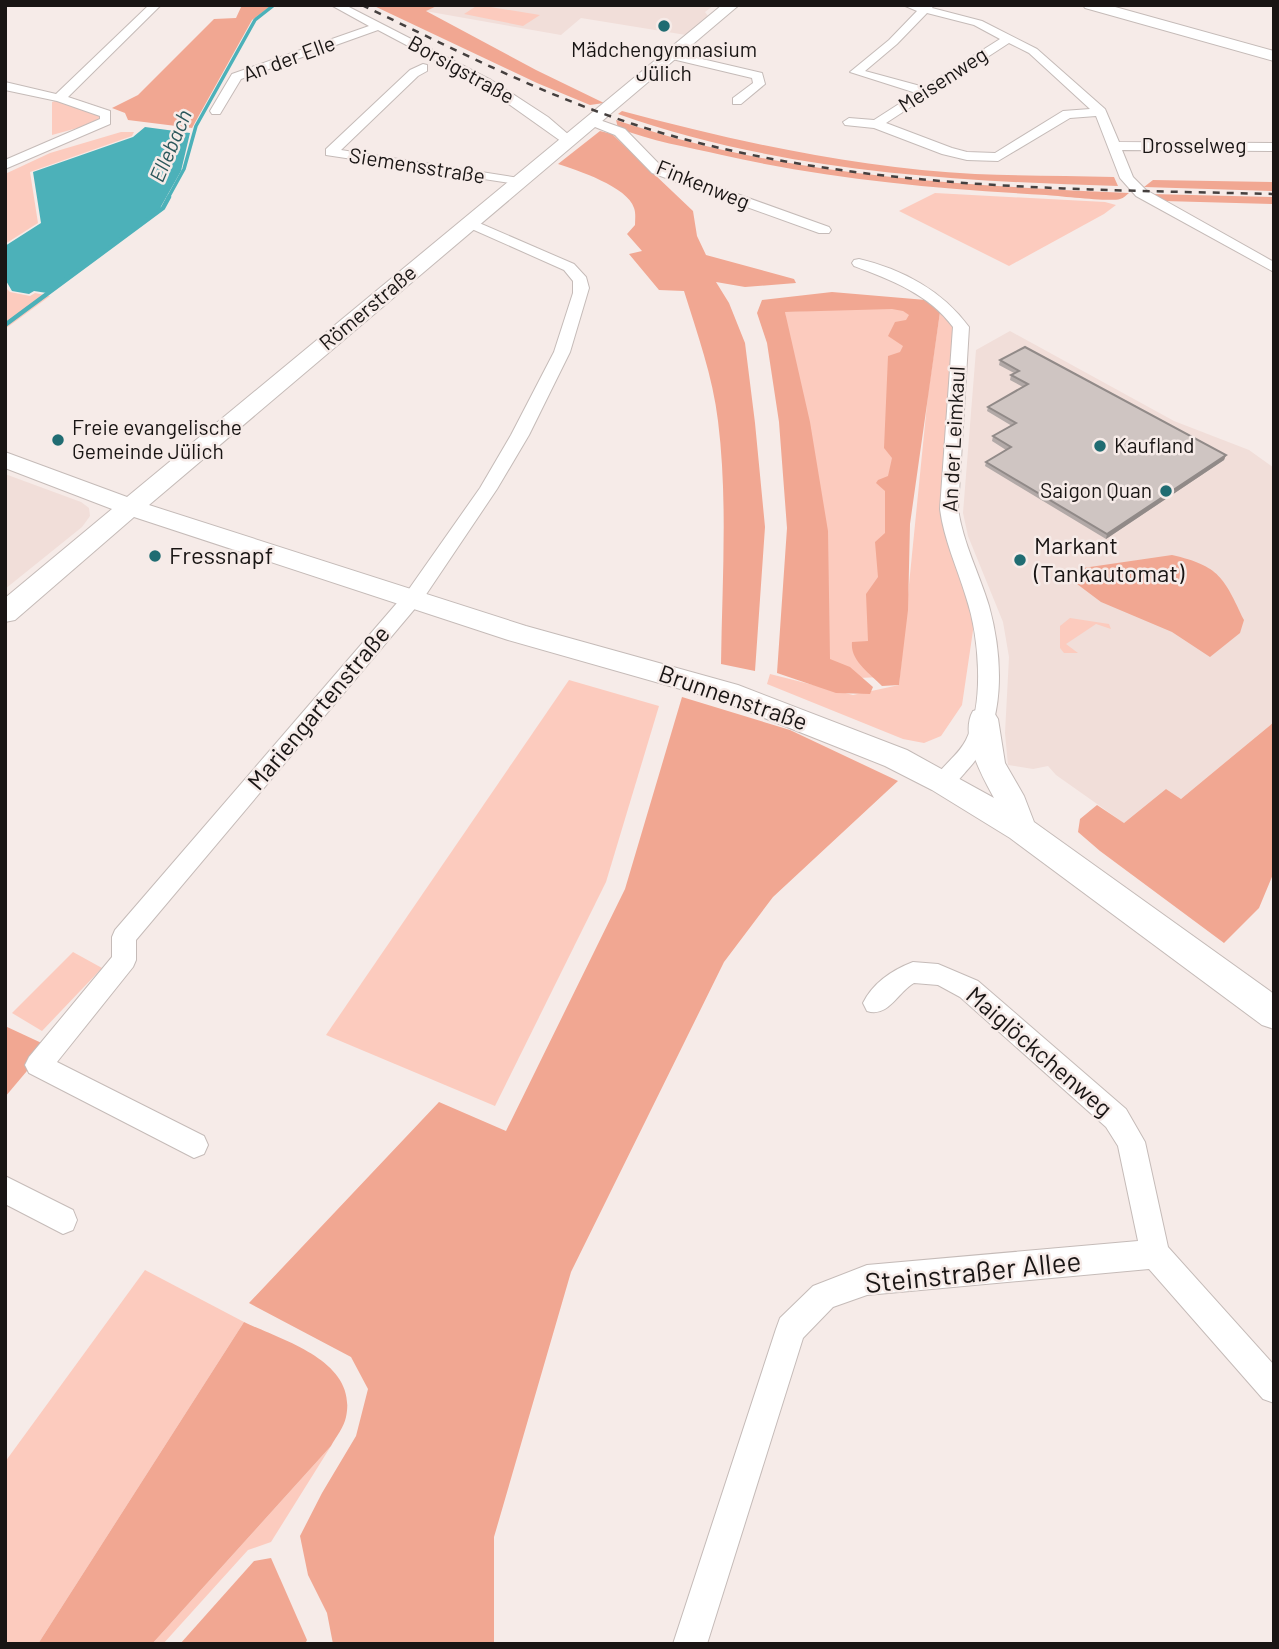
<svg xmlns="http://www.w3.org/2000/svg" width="1279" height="1649" font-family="Barlow,sans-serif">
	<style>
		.built { fill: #f1ded9 }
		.green { fill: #fccbbe }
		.forest { fill: #f1a792 }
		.water { fill: #4cb1b9 }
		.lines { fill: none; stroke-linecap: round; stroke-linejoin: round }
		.stream-far1 { stroke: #4cb1b9; stroke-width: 3.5 }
		.stream { stroke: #4cb1b9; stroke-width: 4.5 }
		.minor-casing { stroke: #c5bbb8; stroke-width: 2 }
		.secondary-casing { stroke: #c5bbb8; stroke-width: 2 }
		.minor { fill: #fff; fill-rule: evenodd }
		.secondary { fill: #fff; fill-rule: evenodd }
		.rail { stroke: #45403f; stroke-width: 2.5; stroke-dasharray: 7 7; stroke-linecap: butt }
		.wall { fill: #b2a9a7 }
		.shaded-wall { fill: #918a88 }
		.building { fill: #cfc5c2; stroke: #918a88; stroke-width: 2 }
		.poi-dot { fill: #206c72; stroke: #f6ebe8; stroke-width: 2.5 }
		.labels { text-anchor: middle; stroke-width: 5; stroke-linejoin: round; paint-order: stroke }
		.far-poi-label { font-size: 21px; fill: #191514; stroke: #f6ebe8; text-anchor: start }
		.far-street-label { font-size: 21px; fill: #191514; stroke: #f6ebe8 }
		.far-water-label { font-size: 21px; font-style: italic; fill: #2b575b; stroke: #f6ebe8 }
		.poi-label { font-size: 24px; fill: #191514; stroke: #f6ebe8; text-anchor: start }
		.street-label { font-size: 24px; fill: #191514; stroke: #f6ebe8 }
		.near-street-label { font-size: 28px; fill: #191514; stroke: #f6ebe8 }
	</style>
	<rect width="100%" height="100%" fill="#f6ebe8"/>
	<!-- built -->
	<g class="built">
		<polygon points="439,5 714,5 705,12 708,16 686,35 581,18 561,35 425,11"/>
		<polygon points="1010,331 1174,421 1249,450 1274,468 1274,722 1181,799 1166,789 1124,823 1056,775 1048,766 1033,769 1008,765 1005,733 1009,657 1003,622 968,536 963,513 976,350"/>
		<polygon points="5,474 81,502 89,508 90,516 82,527 5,589"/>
	</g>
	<!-- green -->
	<g class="green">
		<polygon points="478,5 540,15 523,26 464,14"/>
		<polygon points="55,101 100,113 103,121 52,135 52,102"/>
		<polygon points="121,132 134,132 132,136 30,172 38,223 5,244 5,174 50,153"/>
		<polygon points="935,193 1105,202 1116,205 1104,214 1009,266 899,211"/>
		<polygon points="5,287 10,292 30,296 35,293 50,296 5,329"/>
		<polygon points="915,306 884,677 830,679 785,312"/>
		<polygon points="940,312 954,325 942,524 975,617 962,705 941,736 924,743 903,739 767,684 770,674 853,695 899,685 928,394"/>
		<polygon points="1070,618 1109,624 1111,629 1096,624 1066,644 1078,653 1064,653 1060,648 1060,626"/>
		<polygon points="569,680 659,706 606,882 495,1106 326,1035"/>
		<polygon points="73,952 102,968 42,1031 12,1013"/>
		<polygon points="145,1270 244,1322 38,1644 5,1644 5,1462"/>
		<polygon points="331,1446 271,1542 248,1550 163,1644 152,1644"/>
	</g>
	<!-- forest -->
	<g class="forest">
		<polygon points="242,5 272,5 252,20 192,128 128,120 125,113 112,108 138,95 214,19 236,18"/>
		<polygon points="372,5 439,5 426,11 536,70 604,103 590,105 537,83"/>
		<path d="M622,111c115,31 235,57 353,63 47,2 93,2 139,3l4,9c-169,-5 -339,-15 -500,-72z"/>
		<path d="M616,120c165,56 340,65 513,73 -3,2 -5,5 -9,6 -10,3 -60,-3 -74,-4 -109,-6 -218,-16 -324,-40 -35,-8 -71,-14 -104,-27z"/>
		<path d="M600,131l12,3 81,77 4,25 9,19 88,24 2,4 -51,4 -29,-5 13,21 16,40 10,80 10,104 -10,144 -34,-7c1,-80 7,-163 -3,-243 -5,-44 -21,-88 -34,-130l-25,-1 -30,-36 13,-3 -15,-17 8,-9c0,-5 1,-12 -1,-17 -6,-21 -57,-38 -76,-44z"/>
		<polygon points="1153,180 1274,182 1274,191 1144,187"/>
		<polygon points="1151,194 1274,197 1274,204 1164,201"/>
		<path d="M832,292l94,8 14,12 -30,212 -2,86 -9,75 -17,1c-12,-13 -32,-25 -30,-44l16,-1 -2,-47 12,-17 -3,-35 10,-9v-42l-9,-8 2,-3 10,-4 4,-18 -8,-10 4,-92 12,-4 3,-6 -15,-10 7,-14 11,-2 3,-5 -6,-4 -11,-2 -107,3 25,110 18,109 2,128 20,8 23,20 -3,7 -34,-1 -59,-20 10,-145 -8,-106 -12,-79 -10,-30 5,-13z"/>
		<path d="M1172,555c48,11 52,23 72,65l-4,13 -30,24 -38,-25 -71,-30 -24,-18v-9l6,-7z"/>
		<polygon points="682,697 790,730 898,781 773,897 724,962 571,1272 494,1537 494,1644 333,1644 327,1613 308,1575 300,1536 322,1493 356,1436 368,1389 351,1357 249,1303 439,1102 506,1131 625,889"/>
		<polygon points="1274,722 1274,872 1259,908 1224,943 1100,851 1078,832 1080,819 1097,805 1124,823 1166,789 1181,799"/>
		<polygon points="5,1026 48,1046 5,1097"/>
		<path d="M244,1322c40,19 114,39 102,95 -2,10 -10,20 -15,29l-179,198h-114z"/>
		<polygon points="271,1558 307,1640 305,1644 180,1644 254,1561"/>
	</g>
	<!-- water -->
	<polygon class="water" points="145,127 190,133 181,171 159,210 47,293 34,291 29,294 12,291 5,279 5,246 41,223 33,172 133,137"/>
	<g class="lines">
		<!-- stream-far1 -->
		<polyline class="stream-far1" points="168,198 184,169 196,126 255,20 274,5"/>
		<!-- stream -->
		<polyline class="stream" points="5,325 163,208 169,197"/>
		<!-- minor casing -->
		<g class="minor-casing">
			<g id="minor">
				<polygon points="149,5 161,5 68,97 110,111 110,124 5,169 5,160 100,119 100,116 57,101 5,90 5,82 56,94"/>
				<polygon points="331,5 345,5 491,80 548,117 576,141 570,145 565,144 482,85 378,30 241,79 220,114 212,114 210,111 232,74 369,26"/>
				<path d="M903,5h31l-2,3 50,13 55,28 68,60 14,33 155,1v8l-152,-1 11,27 13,13 128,72v10l-138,-76 -16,-18 -24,-62 -26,2 -72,43 -31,-1 -25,-6 -68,-26 -29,-3 -2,-3 6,-4 25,2 42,-27 -66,-21 39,-32 28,-29zM927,13l47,12 26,14 -76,48 -59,-16 32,-27zM1009,43l20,10 61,56 -27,2 -68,42 -28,-1 -15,-4 -66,-25z"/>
				<polygon points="672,52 762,73 765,84 741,104 733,104 733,98 753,83 752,78 668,58 666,56"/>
				<polygon points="423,64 427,65 427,71 418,76 341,150 519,178 526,182 524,185 326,155 326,149 410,70"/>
				<polygon points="594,118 625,129 662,167 829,227 831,230 829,233 819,233 652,173 615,135 590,125 588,122"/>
				<polygon points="470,219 574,264 586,277 589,288 570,352 529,435 497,489 423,599 136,940 136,960 133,967 57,1062 204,1136 208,1145 204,1154 194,1158 29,1073 25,1065 29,1057 112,957 112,937 115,930 409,589 480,488 511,435 554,352 573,293 573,281 564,270 465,226 463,223"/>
				<path d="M859,259c43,10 84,32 110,68l-11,182c5,34 21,64 31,97 14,51 18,121 -20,162 -10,11 -18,25 -34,20l-3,-6c9,-16 26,-26 34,-42 19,-37 13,-105 0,-143 -9,-30 -22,-57 -26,-88l13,-182c-24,-33 -62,-47 -99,-61l-2,-3 2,-3z"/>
				<path d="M913,962l25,2 40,17 148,128 19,33 23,105 106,118v38l-11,-4 -114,-130 -282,26 -34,12 -30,31 -96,306h-34l103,-315 4,-11 33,-32 54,-21 271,-24 -20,-95 -12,-19 -146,-130 -22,-12 -24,-2c-17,10 -26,35 -47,28l-4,-8c10,-20 29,-33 50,-41z"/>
				<polygon points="5,1176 73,1210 77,1220 73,1230 63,1234 5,1204"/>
			</g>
		</g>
		<!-- secondary casing -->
		<g class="secondary-casing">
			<g id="secondary">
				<path d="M722,5h17l-590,500 377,121 212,59 169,65 87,48c-12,-22 -35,-63 -21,-87l10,-3 10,3 5,8 7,44 19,33 10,26 240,172v35l-12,-4 -252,-187 -78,-48 -47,-24 -166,-66 -211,-60 -374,-123 -119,103 -10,2v-24l107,-89 -107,-41v-16l122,45z"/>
				<polygon points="1083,5 1108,5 1274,51 1274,61 1085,8"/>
			</g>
		</g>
		<!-- minor -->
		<use href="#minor" class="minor"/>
		<!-- secondary -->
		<use href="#secondary" class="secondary"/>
		<!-- rail -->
		<path class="rail" d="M362,5c100,48 200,100 307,130 196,55 403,54 605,59"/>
	</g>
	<!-- wall -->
	<polygon class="wall" points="1000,360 1226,455 1224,460 1106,539 985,466 986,462 1006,450 992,441 993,436 1012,426 987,411 988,407 1023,387 1010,380 1011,375 1014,373 999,365"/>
	<!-- shaded-wall -->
	<polygon class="shaded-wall" points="1226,455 1224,460 1106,539 1107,534"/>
	<!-- building -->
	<polygon class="building" points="1025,347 1226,455 1107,534 986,462 1011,447 993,436 1016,423 988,407 1028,384 1011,375 1019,371 1000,360"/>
	<!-- markers -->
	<g class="poi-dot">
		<circle cx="664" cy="26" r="7"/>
		<circle cx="58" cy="440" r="7"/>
		<circle cx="1100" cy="446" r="7"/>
		<circle cx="1166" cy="491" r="7"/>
		<circle cx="155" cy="556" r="7"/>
		<circle cx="1020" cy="560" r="7"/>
	</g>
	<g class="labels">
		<!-- far-poi labels -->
		<g class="far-poi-label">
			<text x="664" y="57" text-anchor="middle">Mädchengymnasium<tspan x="664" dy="24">Jülich</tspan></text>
			<text x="72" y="435">Freie evangelische<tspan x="72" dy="24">Gemeinde Jülich</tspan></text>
			<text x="1114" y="453">Kaufland</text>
			<text x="1152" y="498" text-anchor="end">Saigon Quan</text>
		</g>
		<!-- far-street labels -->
		<g class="far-street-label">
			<text transform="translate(289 59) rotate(-20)" y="7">An der Elle</text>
			<text transform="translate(461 70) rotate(29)" y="7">Borsigstraße</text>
			<text transform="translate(943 80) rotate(-33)" y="7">Meisenweg</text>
			<text x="1194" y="153">Drosselweg</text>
			<text transform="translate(417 166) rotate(9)" y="7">Siemensstraße</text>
			<text transform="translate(703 185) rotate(22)" y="7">Finkenweg</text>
			<text transform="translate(368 308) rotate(-40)" y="7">Römerstraße</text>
			<text transform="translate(954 439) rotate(-87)" y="7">An der Leimkaul</text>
		</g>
		<!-- far-water labels -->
		<g class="far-water-label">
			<text transform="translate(171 146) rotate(-67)" y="7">Ellebach</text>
		</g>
		<!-- poi labels -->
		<g class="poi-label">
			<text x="1034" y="554">Markant<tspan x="1034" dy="28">(Tankautomat)</tspan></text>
			<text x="169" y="564">Fressnapf</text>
		</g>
		<!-- street labels -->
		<g class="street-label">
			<text transform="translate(733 698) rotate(19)" y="8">Brunnenstraße</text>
			<text transform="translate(319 708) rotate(-50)" y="8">Mariengartenstraße</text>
			<text transform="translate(1039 1052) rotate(41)" y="8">Maiglöckchenweg</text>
		</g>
		<!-- near-street labels -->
		<g class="near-street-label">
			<text transform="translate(973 1272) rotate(-6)" y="10">Steinstraßer Allee</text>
		</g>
	</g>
	<!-- border -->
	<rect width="1279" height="1649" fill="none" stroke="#191514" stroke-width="14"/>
</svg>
